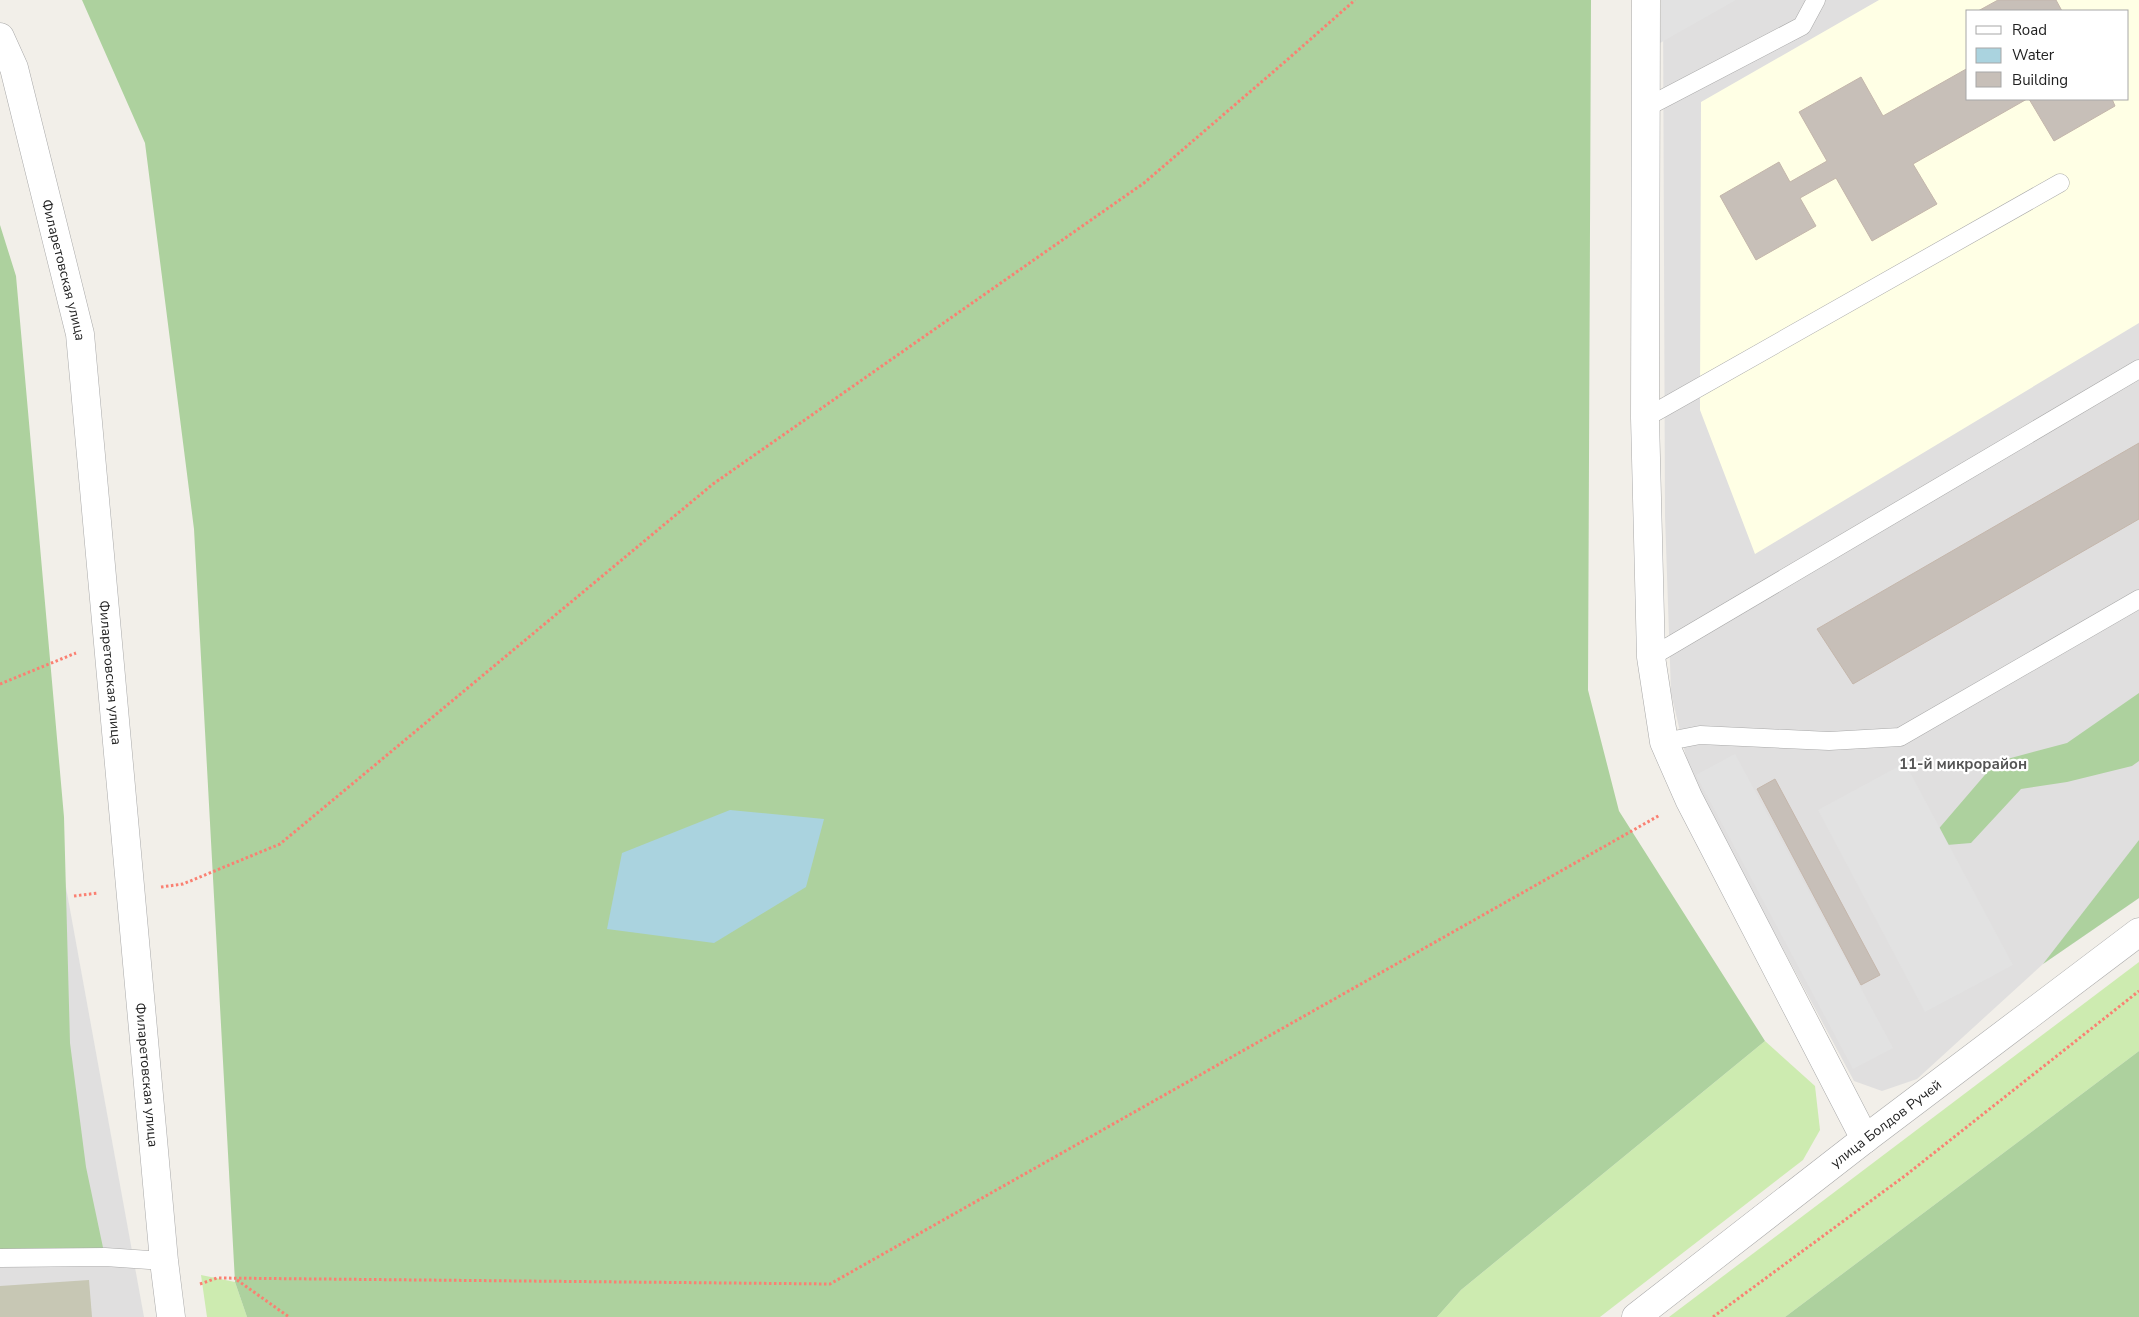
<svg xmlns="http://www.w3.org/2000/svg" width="2139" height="1317" font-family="'Nunito Sans',sans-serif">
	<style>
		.residential { fill: #e0dfdf; fill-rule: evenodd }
		.education { fill: #ffffe5; fill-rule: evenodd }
		.construction { fill: #c7c7b4 }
		.grass { fill: #cdebb0 }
		.forest { fill: #add19e }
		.parking { fill: #e2e2e2 }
		.water { fill: #aad3df }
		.building { fill: #c7bfb8; stroke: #c4b6ab }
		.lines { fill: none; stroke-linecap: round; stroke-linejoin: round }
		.service-casing { stroke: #a9a9a9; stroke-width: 19 }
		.minor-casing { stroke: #a9a9a9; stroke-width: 29 }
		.tertiary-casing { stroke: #a9a9a9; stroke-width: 29 }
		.path { stroke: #fa8072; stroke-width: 3; stroke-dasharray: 2.5 2.5; stroke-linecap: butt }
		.service { stroke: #fff; stroke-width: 18 }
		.minor { stroke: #fff; stroke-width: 28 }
		.tertiary { stroke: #fff; stroke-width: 28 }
		.labels { text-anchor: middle; stroke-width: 4.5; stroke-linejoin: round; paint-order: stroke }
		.street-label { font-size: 14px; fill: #222; stroke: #fff }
		.neighbourhood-label { font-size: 15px; font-weight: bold; fill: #555; stroke: #fff }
	</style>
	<rect width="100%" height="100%" fill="#f2efe9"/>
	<!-- residential -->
	<g class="residential">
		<path d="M1663,0h476v898l-96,66 -126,115 -35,12 -28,-10 -163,-303 -20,-85 -6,-177zM1968,11h160v88h-160z"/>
		<polygon points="0,524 144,1317 0,1317"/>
	</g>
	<!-- education -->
	<path class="education" d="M1879,0h260v323l-384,231 -55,-144 1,-308zM1968,11h160v88h-160z"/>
	<!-- construction -->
	<polygon class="construction" points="89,1280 92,1317 0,1317 0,1286"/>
	<!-- grass -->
	<g class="grass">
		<polygon points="2139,962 2139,1051 1785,1317 1669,1317"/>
		<polygon points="1765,1041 1815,1086 1820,1130 1803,1160 1600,1317 1437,1317 1461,1290"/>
		<polygon points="201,1275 235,1282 247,1317 207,1317"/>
	</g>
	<!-- forest -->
	<g class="forest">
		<polygon points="82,0 1591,0 1588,690 1619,811 1765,1041 1461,1290 1437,1317 247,1317 235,1282 194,529 145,143"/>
		<polygon points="0,225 16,276 64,817 70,1043 86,1167 105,1257 0,1258"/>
		<polygon points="2139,693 2139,761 2132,766 2067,782 2021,789 1971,843 1923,847 1996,762 2067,743"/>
		<polygon points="2139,840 2139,898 2043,964"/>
		<polygon points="2139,1051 2139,1317 1785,1317"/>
	</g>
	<!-- parking -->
	<g class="parking">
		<polygon points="1661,0 1736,0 1660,43"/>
		<polygon points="1735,754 1893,1048 1853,1069 1696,775"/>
		<polygon points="1905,763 2013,965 1925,1012 1818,810"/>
	</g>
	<!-- water -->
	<polygon class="water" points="730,810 824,819 806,887 714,943 607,929 622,853"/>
	<!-- building -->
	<g class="building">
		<polygon points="1998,0 2056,0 2062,11 1978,11"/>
		<polygon points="1968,68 1968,99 2027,99 1913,164 1937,204 1872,241 1836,178 1800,198 1816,226 1756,260 1720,196 1779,162 1790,182 1827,161 1799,112 1861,77 1883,116"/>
		<polygon points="2029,99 2112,99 2115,106 2054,141"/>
		<polygon points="2139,443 2139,519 1853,684 1817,629"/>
		<polygon points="1775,779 1880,975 1861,985 1757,789"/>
	</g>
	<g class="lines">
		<!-- service casing -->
		<g class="service-casing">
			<g id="service">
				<polyline points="1647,107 1802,26 1816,0"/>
				<polyline points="1645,418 2060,183"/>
				<polyline points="1651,657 2139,369"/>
				<polyline points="1664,742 1700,735 1829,741 1900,737 2139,599"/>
				<polyline points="0,1258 105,1257 164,1261"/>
			</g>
		</g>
		<!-- minor casing -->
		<g class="minor-casing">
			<polyline id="minor" points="1646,0 1645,418 1651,657 1664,742 1689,799 1865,1139"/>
		</g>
		<!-- tertiary casing -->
		<g class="tertiary-casing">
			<g id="tertiary">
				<path id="s1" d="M0,37l14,31 66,266 84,927 7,56"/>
				<path id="s2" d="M1636,1317l229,-178 274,-207"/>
			</g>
		</g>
		<!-- path -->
		<g class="path">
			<polyline points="0,684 76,653"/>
			<polyline points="161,887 183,884 280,844 713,484 1144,183 1287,60 1355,0"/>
			<polyline points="74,896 98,893"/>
			<polyline points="237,1280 289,1317"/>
			<polyline points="200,1284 217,1278 830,1284 1660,815"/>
			<polyline points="1713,1317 1906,1175 2139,991"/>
		</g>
		<!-- service -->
		<use href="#service" class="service"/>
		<!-- minor -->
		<use href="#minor" class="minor"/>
		<!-- tertiary -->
		<use href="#tertiary" class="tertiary"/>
	</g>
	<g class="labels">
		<!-- street labels -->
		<g class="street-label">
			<text dy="5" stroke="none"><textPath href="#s1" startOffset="242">Филаретовская улица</textPath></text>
			<text dy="5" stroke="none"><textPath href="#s1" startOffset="648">Филаретовская улица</textPath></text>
			<text dy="5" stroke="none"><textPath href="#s1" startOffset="1052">Филаретовская улица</textPath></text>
			<text dy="5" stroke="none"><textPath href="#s2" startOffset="316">улица Болдов Ручей</textPath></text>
		</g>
		<!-- neighbourhood labels -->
		<g class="neighbourhood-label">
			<text x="1963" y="769">11-й микрорайон</text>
		</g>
	</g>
	<!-- legend -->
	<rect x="1966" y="10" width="162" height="90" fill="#ffffff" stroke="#a7a7a7"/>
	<rect x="1976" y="26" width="25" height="8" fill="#ffffff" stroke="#a7a7a7"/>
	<text x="2012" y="35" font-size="15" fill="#222222">Road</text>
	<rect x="1976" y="48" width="25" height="15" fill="#aad3df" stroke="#a7a7a7"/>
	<text x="2012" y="60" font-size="15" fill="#222222">Water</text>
	<rect x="1976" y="72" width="25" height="15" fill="#c7bfb8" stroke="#a7a7a7"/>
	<text x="2012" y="85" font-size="15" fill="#222222">Building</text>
</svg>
